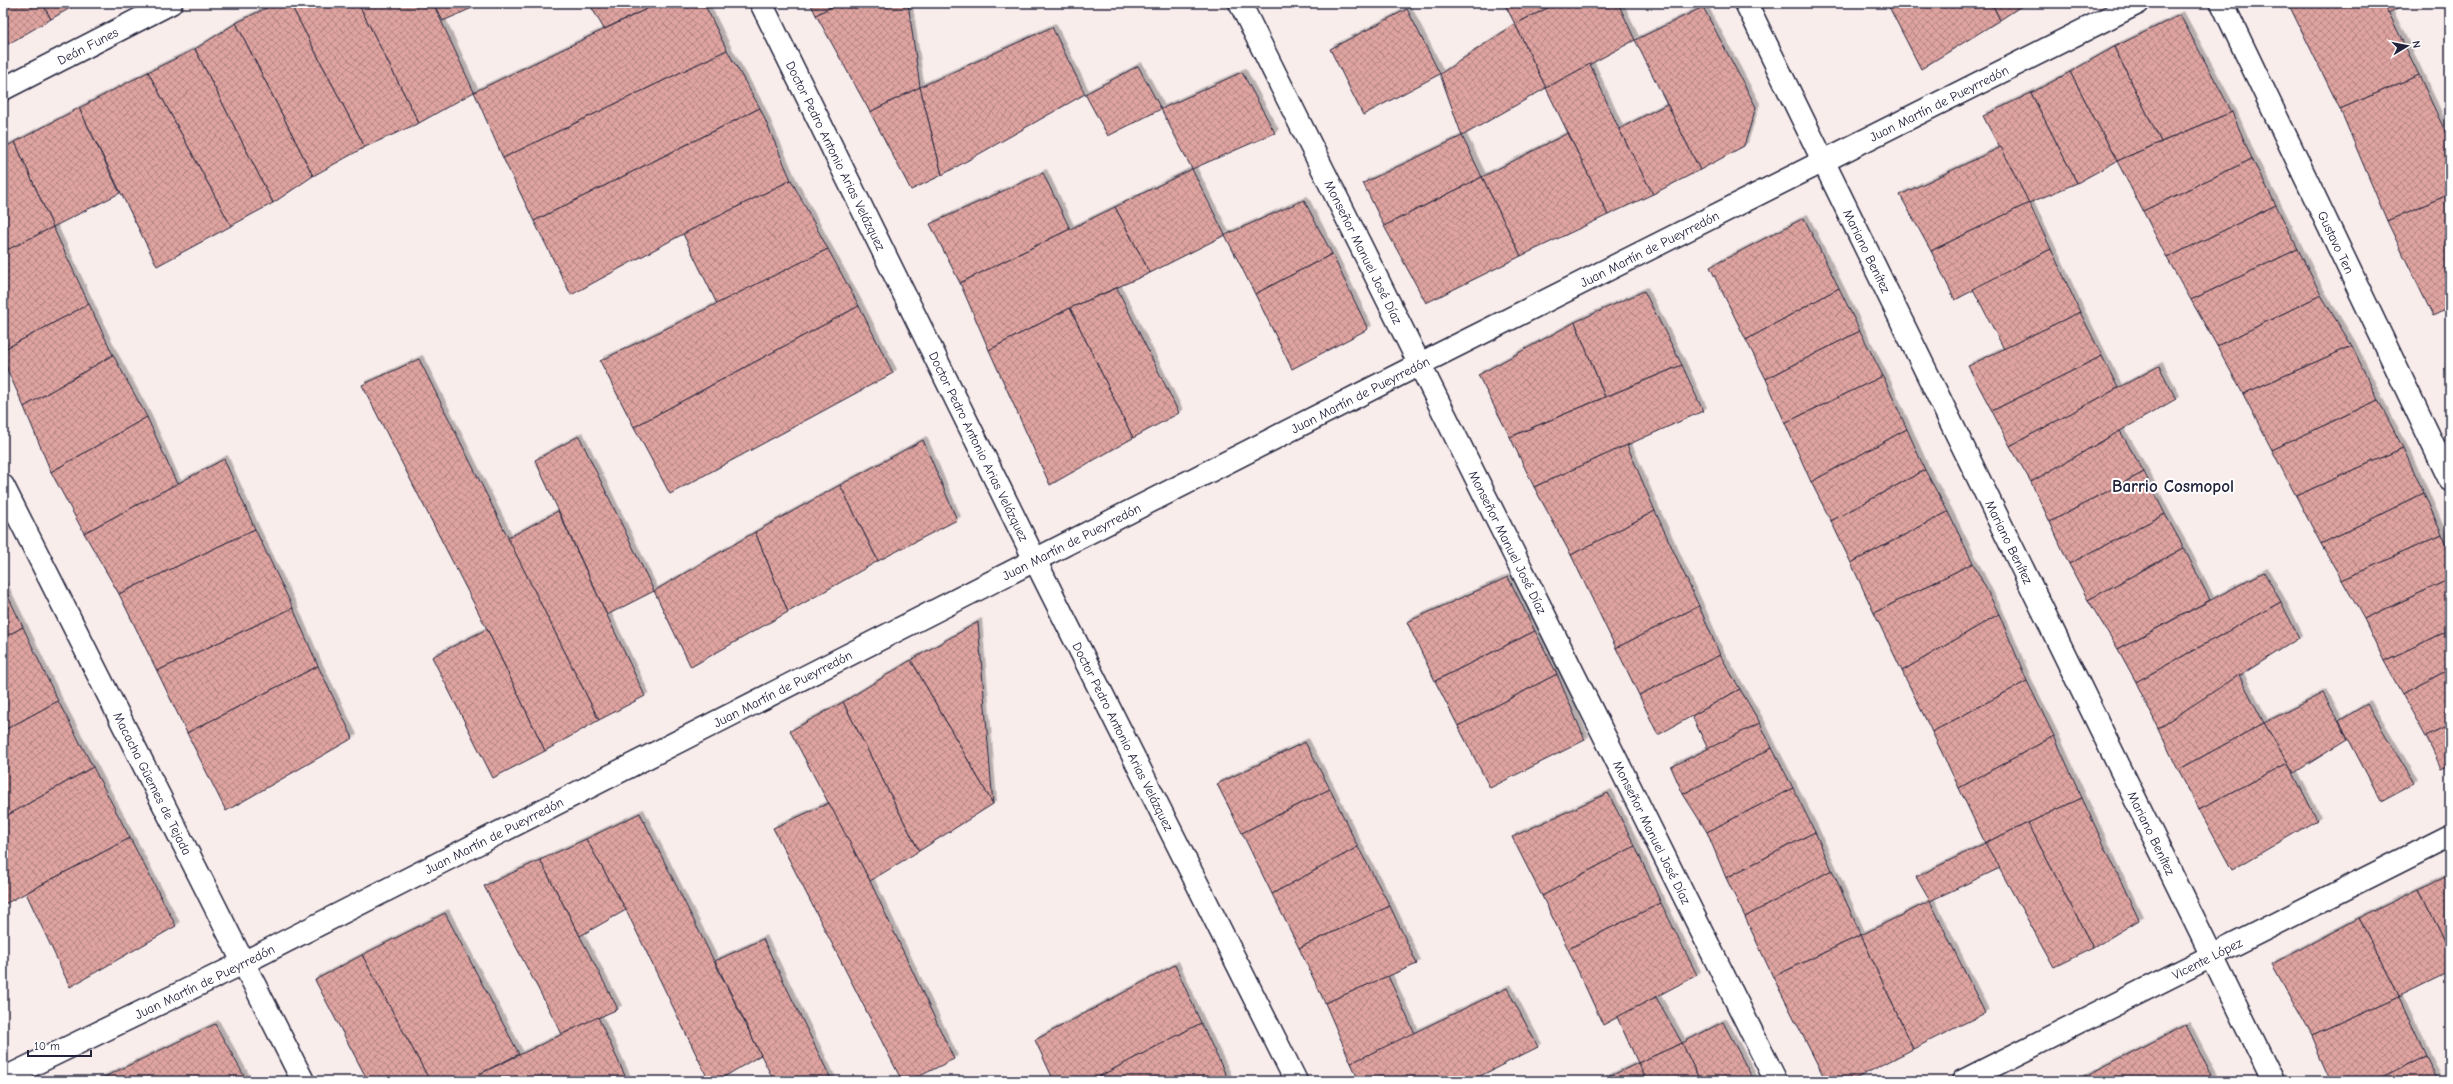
<svg xmlns="http://www.w3.org/2000/svg" width="2453" height="1084" font-family="'Comic Neue',sans-serif">
	<style>
		.building { fill: url(#building-cross-hatch); stroke: #22223b; filter: url(#shadow) }
		.lines { fill: none; stroke-linecap: round; stroke-linejoin: round }
		.street-casing { stroke: #22223b; stroke-width: 25 }
		.street { stroke: #fff; stroke-width: 22 }
		.labels { text-anchor: middle; stroke-width: 4; stroke-linejoin: round; paint-order: stroke }
		.street-label { font-size: 13px; fill: #22223b; stroke: #fff }
		.district-label { font-size: 17px; font-weight: bold; fill: #22223b; stroke: #fff }
	</style>
	<defs>
		<pattern id="building-cross-hatch" width="8" height="8" patternUnits="userSpaceOnUse"><rect width="8" height="8" fill="#dfa4a0"/><path d="M0 0l8 8M0 8l8-8" fill="none" stroke="#b48584"/></pattern>
		<filter id="shadow"><feDropShadow dx="3.5" dy="-3.5" stdDeviation="0" flood-color="#0004"/></filter>
	</defs>
	<rect width="100%" height="100%" fill="#f9edec"/>
	<filter id="ink" filterUnits="userSpaceOnUse"><feTurbulence type="fractalNoise" baseFrequency=".025" numOctaves="2"/><feDisplacementMap in="SourceGraphic" scale="8" xChannelSelector="R" yChannelSelector="G"/><feConvolveMatrix kernelMatrix="1 2 1 2 8 2 1 2 1" color-interpolation-filters="sRGB"/></filter>
	<g filter="url(#ink)">
		<!-- building -->
		<g class="building">
			<polygon points="3,3 42,3 51,19 3,47"/>
			<polygon points="42,3 79,3 51,19"/>
			<polygon points="276,3 290,3 365,147 313,176 236,23"/>
			<polygon points="290,3 358,3 419,123 365,147"/>
			<polygon points="358,3 433,3 474,92 419,123"/>
			<polygon points="433,3 483,3 443,21"/>
			<polygon points="589,3 659,3 604,29"/>
			<polygon points="659,3 704,3 727,50 503,158 474,92"/>
			<polygon points="810,3 839,3 816,15"/>
			<polygon points="839,3 908,3 920,87 870,112 816,15"/>
			<polygon points="1504,3 1558,3 1515,24"/>
			<polygon points="1558,3 1618,3 1635,40 1546,88 1515,24"/>
			<polygon points="1887,3 1992,3 2000,20 1921,69"/>
			<polygon points="1992,3 2026,3 2000,20"/>
			<polygon points="2288,3 2384,3 2419,75 2340,109"/>
			<polygon points="2384,3 2408,3 2388,13"/>
			<polygon points="1703,7 1756,107 1744,146 1700,170 1635,40"/>
			<polygon points="1407,9 1440,74 1363,115 1330,49"/>
			<polygon points="2180,15 2232,112 2161,142 2114,47"/>
			<polygon points="236,23 313,176 273,203 195,49"/>
			<polygon points="1515,24 1546,88 1462,136 1440,74"/>
			<polygon points="1052,27 1085,94 942,175 920,87"/>
			<polygon points="2114,47 2161,142 2117,161 2070,72"/>
			<polygon points="195,49 273,203 231,226 148,72"/>
			<polygon points="727,50 760,108 534,221 503,158"/>
			<polygon points="1590,64 1619,129 1653,194 1608,215 1546,88"/>
			<polygon points="1138,66 1161,109 1108,136 1085,94"/>
			<polygon points="148,72 231,226 157,266 79,108"/>
			<polygon points="1242,72 1275,133 1192,169 1161,109"/>
			<polygon points="2070,72 2117,161 2077,183 2031,93"/>
			<polygon points="2419,75 2450,142 2450,194 2387,221 2340,109"/>
			<polygon points="920,87 942,175 911,190 870,112"/>
			<polygon points="2031,93 2077,183 2029,203 1983,116"/>
			<polygon points="1667,104 1700,170 1653,194 1619,129"/>
			<polygon points="79,108 120,193 53,227 15,142"/>
			<polygon points="760,108 791,180 683,234 571,295 534,221"/>
			<polygon points="2232,112 2252,159 2143,211 2117,161"/>
			<polygon points="1568,133 1608,215 1521,256 1482,177"/>
			<polygon points="1462,136 1482,177 1384,226 1363,183"/>
			<polygon points="15,142 53,227 3,252 3,148"/>
			<polygon points="2001,147 2029,203 1931,251 1900,195"/>
			<polygon points="2252,159 2276,205 2167,258 2143,211"/>
			<polygon points="1192,169 1225,235 1150,273 1115,207"/>
			<polygon points="1043,173 1070,229 960,283 930,224"/>
			<polygon points="1482,177 1521,256 1426,303 1384,226"/>
			<polygon points="791,180 828,249 717,304 683,234"/>
			<polygon points="2450,194 2450,307 2433,316 2387,221"/>
			<polygon points="1304,200 1332,254 1255,294 1225,235"/>
			<polygon points="2029,203 2051,249 1955,300 1931,251"/>
			<polygon points="2276,205 2298,249 2191,300 2167,258"/>
			<polygon points="1115,207 1150,273 1070,308 989,350 960,283"/>
			<polygon points="1804,218 1839,288 1746,340 1710,267"/>
			<polygon points="53,227 89,304 3,350 3,252"/>
			<polygon points="828,249 859,306 634,427 600,361"/>
			<polygon points="2051,249 2080,312 2004,349 1973,289"/>
			<polygon points="2298,249 2321,295 2217,346 2191,300"/>
			<polygon points="1332,254 1368,329 1292,369 1255,294"/>
			<polygon points="1117,288 1179,413 1133,438 1070,308"/>
			<polygon points="1839,288 1860,331 1766,379 1746,340"/>
			<polygon points="1644,291 1682,365 1605,397 1575,322"/>
			<polygon points="2321,295 2352,346 2243,394 2217,346"/>
			<polygon points="89,304 113,355 24,407 3,360 3,350"/>
			<polygon points="859,306 893,373 670,494 634,427"/>
			<polygon points="1070,308 1133,438 1050,485 989,350"/>
			<polygon points="2080,312 2102,356 1992,411 1968,366"/>
			<polygon points="1575,322 1605,397 1510,437 1478,375"/>
			<polygon points="1860,331 1883,376 1785,423 1766,379"/>
			<polygon points="2352,346 2378,400 2272,450 2243,394"/>
			<polygon points="113,355 147,417 51,472 24,407"/>
			<polygon points="2102,356 2118,388 2010,446 1992,411"/>
			<polygon points="419,359 599,720 545,751 487,629 362,385"/>
			<polygon points="1682,365 1703,411 1534,487 1510,437"/>
			<polygon points="2159,366 2176,399 2031,482 2010,446"/>
			<polygon points="2450,366 2450,377 2445,368"/>
			<polygon points="1883,376 1907,429 1811,482 1785,423"/>
			<polygon points="2378,400 2403,448 2296,496 2272,450"/>
			<polygon points="147,417 177,484 84,533 51,472"/>
			<polygon points="1907,429 1925,470 1831,521 1811,482"/>
			<polygon points="2120,431 2144,472 2050,522 2031,482"/>
			<polygon points="579,436 654,591 607,615 535,460"/>
			<polygon points="923,440 957,520 878,561 840,485"/>
			<polygon points="1627,445 1655,511 1571,555 1534,487"/>
			<polygon points="2403,448 2424,493 2321,544 2296,496"/>
			<polygon points="224,459 255,529 119,594 84,533"/>
			<polygon points="1925,470 1948,512 1851,563 1831,521"/>
			<polygon points="2144,472 2165,514 2069,564 2050,522"/>
			<polygon points="840,485 878,561 788,612 755,532"/>
			<polygon points="2424,493 2442,535 2342,580 2321,544"/>
			<polygon points="558,511 645,696 599,720 508,538"/>
			<polygon points="1655,511 1699,606 1616,648 1571,555"/>
			<polygon points="1948,512 1973,563 1874,613 1851,563"/>
			<polygon points="2165,514 2184,548 2088,600 2069,564"/>
			<polygon points="255,529 293,608 157,671 119,594"/>
			<polygon points="755,532 788,612 691,667 654,591"/>
			<polygon points="2442,535 2450,554 2450,579 2364,619 2342,580"/>
			<polygon points="2184,548 2210,600 2118,649 2088,600"/>
			<polygon points="1973,563 1999,614 1902,671 1874,613"/>
			<polygon points="2264,572 2281,602 2136,682 2118,649"/>
			<polygon points="1508,577 1535,631 1435,681 1407,622"/>
			<polygon points="2450,579 2450,630 2384,661 2364,619"/>
			<polygon points="3,586 23,627 3,638"/>
			<polygon points="2281,602 2299,638 2158,728 2136,682"/>
			<polygon points="1699,606 1720,655 1639,695 1616,648"/>
			<polygon points="293,608 318,666 187,733 157,671"/>
			<polygon points="1999,614 2027,681 1932,732 1902,671"/>
			<polygon points="978,622 993,804 911,660"/>
			<polygon points="23,627 58,701 3,731 3,638"/>
			<polygon points="487,629 545,751 493,778 432,657"/>
			<polygon points="2450,630 2450,669 2402,694 2384,661"/>
			<polygon points="1535,631 1557,674 1458,726 1435,681"/>
			<polygon points="1720,655 1740,689 1658,735 1639,695"/>
			<polygon points="911,660 993,804 919,851 843,702"/>
			<polygon points="318,666 353,738 226,811 187,733"/>
			<polygon points="2450,669 2450,725 2426,737 2402,694"/>
			<polygon points="1557,674 1585,740 1490,788 1458,726"/>
			<polygon points="2239,675 2264,723 2178,770 2158,728"/>
			<polygon points="2027,681 2054,736 1959,788 1932,732"/>
			<polygon points="1740,689 1760,723 1708,749 1692,716"/>
			<polygon points="2323,693 2348,739 2294,773 2264,723"/>
			<polygon points="58,701 93,767 3,818 3,731"/>
			<polygon points="843,702 919,851 870,881 790,731"/>
			<polygon points="2367,704 2414,783 2381,801 2339,721"/>
			<polygon points="1760,723 1772,748 1683,794 1671,767"/>
			<polygon points="2264,723 2288,763 2199,809 2178,770"/>
			<polygon points="2450,725 2450,764 2441,768 2426,737"/>
			<polygon points="2054,736 2082,798 1985,843 1959,788"/>
			<polygon points="1305,742 1330,789 1242,833 1217,784"/>
			<polygon points="1772,748 1793,788 1707,832 1683,794"/>
			<polygon points="2288,763 2317,820 2232,870 2199,809"/>
			<polygon points="93,767 130,838 3,905 3,818"/>
			<polygon points="1793,788 1815,832 1726,878 1707,832"/>
			<polygon points="1330,789 1358,847 1272,894 1242,833"/>
			<polygon points="1608,793 1635,846 1542,896 1512,837"/>
			<polygon points="2082,798 2139,920 2093,948 2028,823"/>
			<polygon points="829,803 870,881 954,1059 910,1081 902,1081 773,828"/>
			<polygon points="640,813 761,1055 717,1081 709,1081 626,910 586,839"/>
			<polygon points="2028,823 2093,948 2054,967 1985,843"/>
			<polygon points="1815,832 1832,870 1745,917 1726,878"/>
			<polygon points="130,838 176,926 70,987 26,893"/>
			<polygon points="586,839 626,910 580,936 540,860"/>
			<polygon points="1985,843 2000,868 1930,901 1916,877"/>
			<polygon points="1635,846 1661,903 1568,949 1542,896"/>
			<polygon points="1358,847 1390,906 1299,948 1272,894"/>
			<polygon points="540,860 618,1009 562,1034 484,886"/>
			<polygon points="1832,870 1861,935 1773,977 1745,917"/>
			<polygon points="2450,875 2450,952 2419,889"/>
			<polygon points="2419,889 2450,952 2450,972 2399,997 2359,918"/>
			<polygon points="1930,901 1985,1013 1913,1049 1861,935"/>
			<polygon points="1661,903 1697,975 1603,1025 1568,949"/>
			<polygon points="1390,906 1417,964 1325,1003 1299,948"/>
			<polygon points="445,913 519,1054 465,1081 430,1081 362,955"/>
			<polygon points="2359,918 2399,997 2312,1036 2272,964"/>
			<polygon points="1861,935 1913,1049 1851,1081 1826,1081 1773,977"/>
			<polygon points="763,939 832,1081 774,1081 761,1055 715,961"/>
			<polygon points="362,955 430,1081 368,1081 315,980"/>
			<polygon points="1175,965 1201,1023 1091,1081 1054,1081 1035,1040"/>
			<polygon points="1388,976 1415,1034 1351,1063 1325,1003"/>
			<polygon points="1507,988 1538,1047 1470,1081 1359,1081 1351,1063"/>
			<polygon points="1656,997 1682,1043 1638,1063 1617,1017"/>
			<polygon points="2399,997 2426,1056 2373,1081 2332,1081 2312,1036"/>
			<polygon points="598,1017 627,1080 624,1081 465,1081"/>
			<polygon points="1723,1022 1754,1081 1700,1081 1682,1043"/>
			<polygon points="1201,1023 1228,1079 1224,1081 1091,1081"/>
			<polygon points="215,1024 247,1081 96,1081"/>
			<polygon points="2186,1025 2215,1081 2075,1081"/>
			<polygon points="1682,1043 1700,1081 1647,1081 1638,1063"/>
			<polygon points="2426,1056 2438,1081 2373,1081"/>
			<polygon points="1638,1063 1647,1081 1600,1081"/>
		</g>
		<g class="lines">
			<!-- street casing -->
			<g class="street-casing">
				<g id="street">
					<path id="s1" d="M761,3l274,557 261,521"/>
					<path id="s2" d="M1240,3l536,1078"/>
					<path id="s3" d="M1746,3l527,1078"/>
					<path id="s4" d="M2222,3l228,477"/>
					<path id="s5" d="M3,89l168,-86"/>
					<path id="s6" d="M3,486l300,595"/>
					<path id="s7" d="M3,1079l240,-116 1177,-599 718,-361"/>
					<path id="s8" d="M1963,1081l487,-245"/>
				</g>
			</g>
			<!-- street -->
			<use href="#street" class="street"/>
		</g>
	</g>
	<g class="labels">
		<!-- street labels -->
		<g class="street-label">
			<text dy="5" stroke="none"><textPath href="#s5" startOffset="95">Deán Funes</textPath></text>
			<text dy="5" stroke="none"><textPath href="#s7" startOffset="2168">Juan Martín de Pueyrredón</textPath></text>
			<text dy="5" stroke="none"><textPath href="#s1" startOffset="170">Doctor Pedro Antonio Arias Velázquez</textPath></text>
			<text dy="5" stroke="none"><textPath href="#s4" startOffset="265">Gustavo Ten</textPath></text>
			<text dy="5" stroke="none"><textPath href="#s7" startOffset="1844">Juan Martín de Pueyrredón</textPath></text>
			<text dy="5" stroke="none"><textPath href="#s3" startOffset="276">Mariano Benítez</textPath></text>
			<text dy="5" stroke="none"><textPath href="#s2" startOffset="278">Monseñor Manuel José Díaz</textPath></text>
			<text dy="5" stroke="none"><textPath href="#s7" startOffset="1520">Juan Martín de Pueyrredón</textPath></text>
			<text dy="5" stroke="none"><textPath href="#s1" startOffset="494">Doctor Pedro Antonio Arias Velázquez</textPath></text>
			<text dy="5" stroke="none"><textPath href="#s7" startOffset="1196">Juan Martín de Pueyrredón</textPath></text>
			<text dy="5" stroke="none"><textPath href="#s2" startOffset="602">Monseñor Manuel José Díaz</textPath></text>
			<text dy="5" stroke="none"><textPath href="#s3" startOffset="600">Mariano Benítez</textPath></text>
			<text dy="5" stroke="none"><textPath href="#s7" startOffset="872">Juan Martín de Pueyrredón</textPath></text>
			<text dy="5" stroke="none"><textPath href="#s1" startOffset="818">Doctor Pedro Antonio Arias Velázquez</textPath></text>
			<text dy="5" stroke="none"><textPath href="#s6" startOffset="333">Macacha Güemes de Tejada</textPath></text>
			<text dy="5" stroke="none"><textPath href="#s2" startOffset="926">Monseñor Manuel José Díaz</textPath></text>
			<text dy="5" stroke="none"><textPath href="#s3" startOffset="924">Mariano Benítez</textPath></text>
			<text dy="5" stroke="none"><textPath href="#s7" startOffset="548">Juan Martín de Pueyrredón</textPath></text>
			<text dy="5" stroke="none"><textPath href="#s8" startOffset="273">Vicente López</textPath></text>
			<text dy="5" stroke="none"><textPath href="#s7" startOffset="224">Juan Martín de Pueyrredón</textPath></text>
		</g>
		<!-- district labels -->
		<g class="district-label">
			<text x="2173" y="492">Barrio Cosmopol</text>
		</g>
	</g>
	<!-- margin -->
	<rect width="2453" height="1084" fill="none" stroke="#fff" stroke-width="16"/>
	<rect x="8" y="8" width="2437" height="1068" fill="none" stroke="#22223b" stroke-width="1.5" filter="url(#ink)"/>
	<!-- north arrow -->
	<g transform="translate(2407 46) rotate(80)" stroke="#ffffff" stroke-width="3" paint-order="stroke">
	<path d="M0-3L7 15L0 10L-7 15Z" fill="#22223b"/>
	<text y="-6" font-size="11" font-weight="bold" text-anchor="middle" fill="#22223b">N</text>
	</g>
	<!-- scale -->
	<path d="M28 1050v6h63v-6" fill="none" stroke="#22223b" stroke-width="2"/>
	<text x="34" y="1050" font-size="12" fill="#22223b" stroke="#ffffff" stroke-width="3" paint-order="stroke">10 m</text>
</svg>
